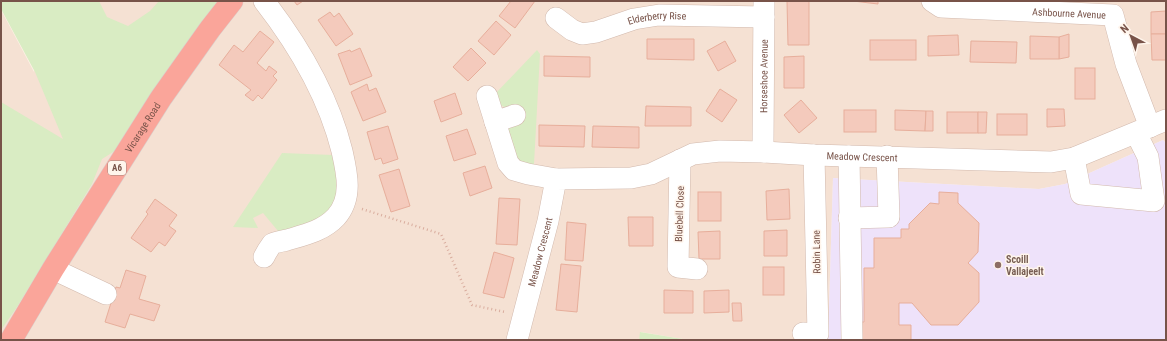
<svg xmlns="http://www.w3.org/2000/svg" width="1167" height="341" font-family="'Roboto Condensed',sans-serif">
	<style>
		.residential { fill: #f5e1d3 }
		.education { fill: #eee2fa }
		.green { fill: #d9ecc3 }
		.building { fill: #f4cabc; stroke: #e7ae9b }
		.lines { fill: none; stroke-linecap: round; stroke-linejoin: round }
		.minor-casing { stroke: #d2b9ad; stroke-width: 22 }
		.highway-casing { stroke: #d9cfcc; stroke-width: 23 }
		.path { stroke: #d9ad9e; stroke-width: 2.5; stroke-dasharray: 1 3; stroke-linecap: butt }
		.minor { stroke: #fff; stroke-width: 21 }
		.highway { stroke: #faa59a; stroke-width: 22 }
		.education-dot { fill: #8d6e63; stroke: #fff5ec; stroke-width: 1.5 }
		.labels { text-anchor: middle; stroke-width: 3; stroke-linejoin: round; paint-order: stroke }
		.shield { fill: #fff5ec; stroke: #a0847a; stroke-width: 1 }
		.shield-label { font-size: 9px; font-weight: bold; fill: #785349 }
		.street-label { font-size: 10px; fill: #785349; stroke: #fff5ec }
		.education-label { font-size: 10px; font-weight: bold; fill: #785e54; stroke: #fff5ec; text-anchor: start }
	</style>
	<rect width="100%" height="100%" fill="#fdf1e5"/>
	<!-- residential -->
	<polygon class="residential" points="52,1 1166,1 1166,143 1163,140 1065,184 1039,189 833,178 828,340 689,340 641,332 639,340 1,340 1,10 34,72"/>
	<!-- education -->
	<polygon class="education" points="1163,140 1166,143 1166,340 828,340 833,178 1039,189 1065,184"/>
	<!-- green -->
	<g class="green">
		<polygon points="1,1 99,1 107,17 128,26 150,11 159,1 223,1 121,147 102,159 92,184 17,307 1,330 1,102 63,139 35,72 1,9"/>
		<path d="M537,50l3,4 -6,110c-4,0 -9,1 -13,0 -15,-5 -13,-44 -13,-56 -9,-2 -11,-6 -13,-14z"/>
		<polygon points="282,153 333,155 339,194 325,219 285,233 278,231 263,213 253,218 258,228 233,227"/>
		<polygon points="640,332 689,340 639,340"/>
	</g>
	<!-- building -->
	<g class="building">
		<polygon points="294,1 303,1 297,5"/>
		<polygon points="511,1 535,1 515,28 499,16"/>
		<polygon points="787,1 809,1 809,45 788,45"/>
		<polygon points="853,1 878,1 878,4"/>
		<polygon points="1166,11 1166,34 1151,34 1151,12"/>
		<polygon points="330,12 334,17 339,13 353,34 336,46 318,20"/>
		<polygon points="496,21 511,35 494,55 478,41"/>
		<polygon points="260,31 274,42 257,63 266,71 269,66 277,72 273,76 277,80 262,99 258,95 253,101 245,95 251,90 219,65 234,45 243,52"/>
		<polygon points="1069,34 1069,57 1059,59 1059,37"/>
		<polygon points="1151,34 1166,34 1166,60 1152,60"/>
		<polygon points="958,35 959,55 928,56 928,36"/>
		<polygon points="1030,36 1059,37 1059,59 1030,59"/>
		<polygon points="647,39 694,39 694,60 647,59"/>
		<rect x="870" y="40" width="46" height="20"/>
		<polygon points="725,41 736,61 718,71 707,51"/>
		<polygon points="971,41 1017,42 1016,63 970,62"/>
		<polygon points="360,48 372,76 350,85 338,54 350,50 351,52"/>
		<polygon points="471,48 486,63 468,81 453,67"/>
		<polygon points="544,56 590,57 590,77 544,76"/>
		<polygon points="804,56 804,88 784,88 784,57"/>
		<rect x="1075" y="68" width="20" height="31"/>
		<polygon points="367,84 369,91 376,88 386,112 363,121 351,92"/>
		<polygon points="720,89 737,100 722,122 706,111"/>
		<polygon points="455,93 462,114 441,122 434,101"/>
		<polygon points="801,100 817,118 799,133 784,115"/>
		<polygon points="646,106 691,107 691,126 645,126"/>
		<polygon points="1047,109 1064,109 1065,126 1047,127"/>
		<rect x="844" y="110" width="32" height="22"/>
		<polygon points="895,110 926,111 925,131 895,130"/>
		<polygon points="926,111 933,111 933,131 925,131"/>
		<rect x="947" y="112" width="31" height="21"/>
		<polygon points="978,112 987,112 986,133 978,133"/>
		<rect x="997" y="114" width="30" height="21"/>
		<polygon points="539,125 585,126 584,147 539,146"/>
		<polygon points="388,126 398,159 383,164 381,158 375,160 367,132"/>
		<polygon points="593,126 639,127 639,148 592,147"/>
		<polygon points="467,129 476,154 454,161 446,136"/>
		<polygon points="485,166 492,188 470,196 463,173"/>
		<polygon points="399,169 410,206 391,212 379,175"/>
		<polygon points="789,189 790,219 767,220 766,191"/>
		<rect x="698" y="192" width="23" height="29"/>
		<polygon points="939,192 958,193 958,203 979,223 978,252 968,263 979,273 979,302 958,325 931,325 912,303 899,303 899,325 911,325 911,340 860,340 860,322 864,322 864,268 874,268 874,238 901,238 901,229 909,229 909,224 930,203 939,204"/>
		<polygon points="499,198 520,199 517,245 496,244"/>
		<polygon points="155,199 177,215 169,226 176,231 165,246 159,242 151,252 131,238 148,214 146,212"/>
		<polygon points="628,217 653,217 653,246 629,246"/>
		<polygon points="567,222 586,224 583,261 565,260"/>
		<polygon points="787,230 787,256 764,256 764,231"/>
		<polygon points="720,231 720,259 699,259 698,232"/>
		<polygon points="494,252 514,258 504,298 483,293"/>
		<polygon points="561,264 581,266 577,312 556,310"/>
		<rect x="763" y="267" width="21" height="28"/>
		<polygon points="126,270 146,276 139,299 160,305 154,321 130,314 125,328 105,322 116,287 120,288"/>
		<polygon points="664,290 693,291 693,313 664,313"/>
		<polygon points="729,290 729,312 704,313 704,291"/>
		<polygon points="732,303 741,303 742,321 733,321"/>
	</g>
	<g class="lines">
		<!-- minor casing -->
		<g class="minor-casing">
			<g id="minor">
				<path id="s1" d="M932,1l9,6 172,8 13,49 24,63"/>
				<path id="s2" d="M556,18l16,12 10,4 14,-2 38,-13 25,-4 105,2"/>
				<polyline points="487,96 508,163 514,170 528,174 556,179"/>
				<polyline points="495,122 515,115"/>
				<path id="s3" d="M764,152l-1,-8 1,-143"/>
				<polyline points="849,156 852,340"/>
				<polyline points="1074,158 1081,194 1154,201 1148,157 1136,133"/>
				<polyline points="680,160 678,267 697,269"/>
				<polyline points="849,218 889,217 887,156"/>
				<path d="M264,257c2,-4 5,-9 8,-13 4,-2 11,-3 15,-4 17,-5 36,-9 49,-23 17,-19 11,-44 6,-66 -14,-56 -43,-105 -78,-150"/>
				<polyline points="53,269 106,294"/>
				<polyline points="803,333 818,334 814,155"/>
				<path id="s4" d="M517,340l31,-119 8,-42 75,-1 20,-4 42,-20 27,-3 44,1 50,3 237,7 23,-4 92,-38"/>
			</g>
		</g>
		<!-- highway casing -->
		<g class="highway-casing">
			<g id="highway">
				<path id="s5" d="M11,340l42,-71 108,-171 49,-69 22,-28"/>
			</g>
		</g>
		<!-- path -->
		<polyline class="path" points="362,209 441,234 472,305 505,312"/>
		<!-- minor -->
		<use href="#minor" class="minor"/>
		<!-- highway -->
		<use href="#highway" class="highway"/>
	</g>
	<!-- markers -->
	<circle class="education-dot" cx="998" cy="265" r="4"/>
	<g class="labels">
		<!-- shield labels -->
		<rect class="shield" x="108" y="161" width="18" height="14" rx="3"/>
		<g class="shield-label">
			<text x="117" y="171">A6</text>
		</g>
		<!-- street labels -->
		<g class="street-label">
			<text dy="4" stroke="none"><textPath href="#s1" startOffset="139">Ashbourne Avenue</textPath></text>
			<text dy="4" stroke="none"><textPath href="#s2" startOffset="108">Elderberry Rise</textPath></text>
			<text dy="4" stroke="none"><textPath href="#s3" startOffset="76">Horseshoe Avenue</textPath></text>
			<text dy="4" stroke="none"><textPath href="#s5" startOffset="250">Vicarage Road</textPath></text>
			<text dy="4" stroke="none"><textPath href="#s4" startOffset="477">Meadow Crescent</textPath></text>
			<text transform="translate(679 214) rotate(-88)" y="4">Bluebell Close</text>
			<text dy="4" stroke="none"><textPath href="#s4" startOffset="91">Meadow Crescent</textPath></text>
			<text transform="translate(816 252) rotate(-91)" y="4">Robin Lane</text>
		</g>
		<!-- education labels -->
		<g class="education-label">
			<text x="1006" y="263">Scoill<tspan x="1006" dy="12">Vallajeelt</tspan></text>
		</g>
	</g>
	<!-- border -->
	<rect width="1167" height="341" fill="none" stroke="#785349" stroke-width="4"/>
	<!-- north arrow -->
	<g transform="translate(1131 36) rotate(319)" stroke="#fff5ec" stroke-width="3" paint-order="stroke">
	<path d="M0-3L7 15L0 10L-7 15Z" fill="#785349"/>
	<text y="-6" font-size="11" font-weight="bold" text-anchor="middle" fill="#785349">N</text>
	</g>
</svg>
